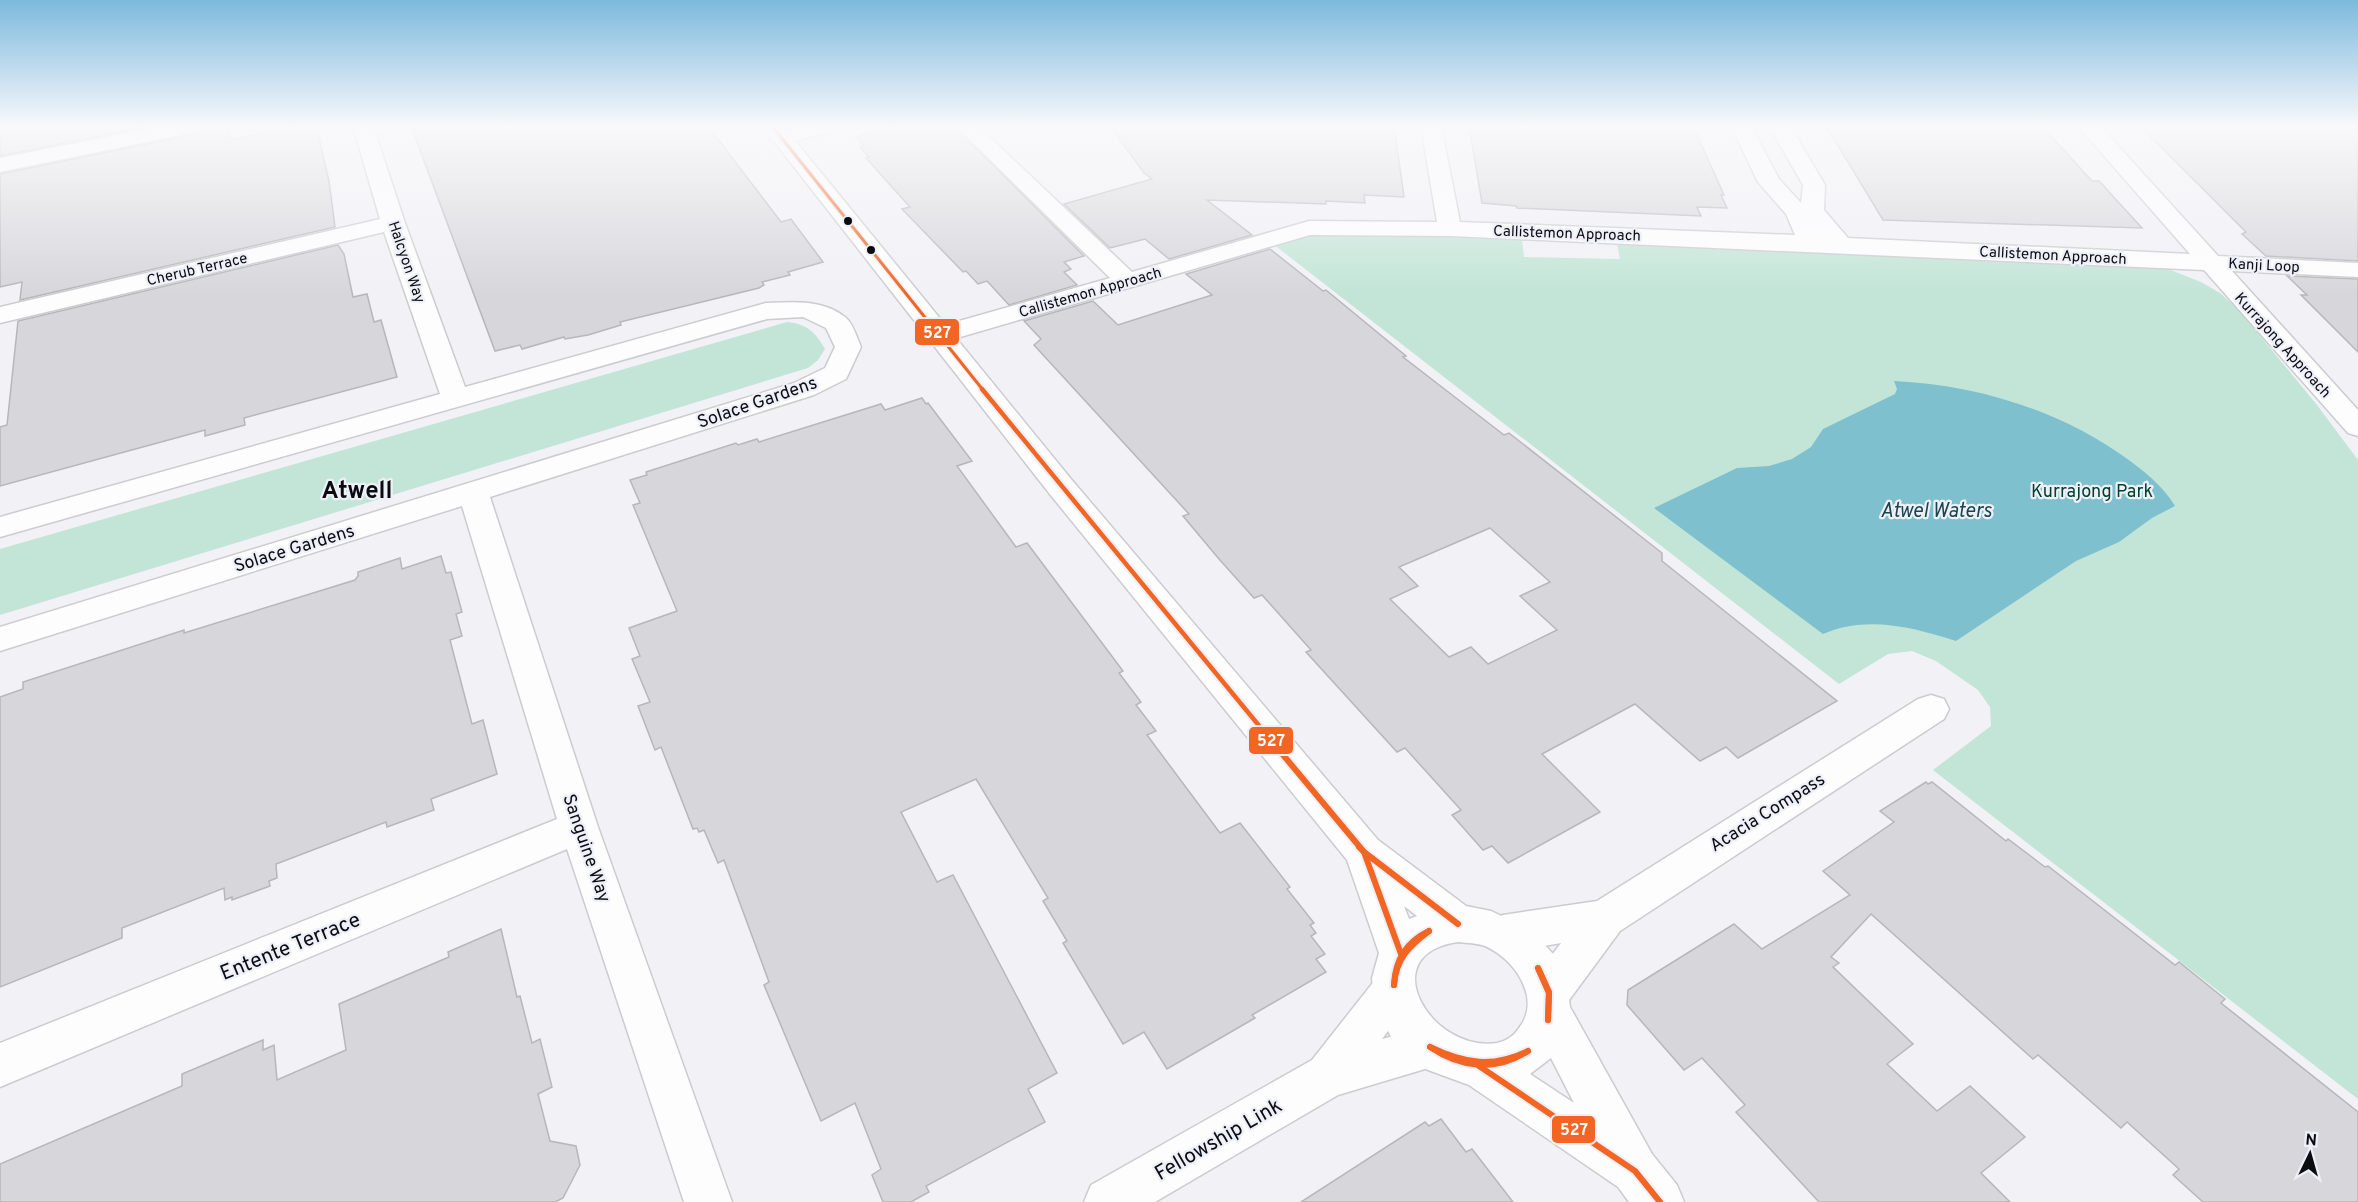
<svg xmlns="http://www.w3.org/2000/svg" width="2358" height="1202" font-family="Overpass,sans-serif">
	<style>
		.green { fill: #c2e5d7 }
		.water { fill: #7ec0cd }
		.building { fill: #d7d7db; stroke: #b6b7bb; stroke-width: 1.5; fill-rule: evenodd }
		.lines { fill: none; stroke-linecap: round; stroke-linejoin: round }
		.street-casing { stroke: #ccccd0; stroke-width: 3 }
		.secondary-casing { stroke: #ccccd0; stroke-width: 3 }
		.street { fill: #fdfdfe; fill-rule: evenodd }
		.secondary { fill: #fdfdfe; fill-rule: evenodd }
		.bus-1-far2-casing { stroke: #eef0f9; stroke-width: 6 }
		.bus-1-far1-casing { stroke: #eef0f9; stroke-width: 9 }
		.bus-1-casing { stroke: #eef0f9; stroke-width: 10 }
		.bus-1-far2 { stroke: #f26522; stroke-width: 3 }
		.bus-1-far1 { stroke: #f26522; stroke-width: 4.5 }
		.bus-1 { stroke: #f26522; stroke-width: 6 }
		.bus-dot { fill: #0b0c0f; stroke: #eef0f9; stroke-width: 2 }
		.labels { text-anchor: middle; stroke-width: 4.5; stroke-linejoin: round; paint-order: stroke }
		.far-street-label { font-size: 15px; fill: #0b0c0f; stroke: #eef0f9 }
		.street-label { font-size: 18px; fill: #0b0c0f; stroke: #eef0f9 }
		.park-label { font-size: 18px; fill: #00412b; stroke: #eef0f9 }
		.water-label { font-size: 20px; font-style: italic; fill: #1a454c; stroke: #eef0f9 }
		.near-street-label { font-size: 21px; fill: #0b0c0f; stroke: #eef0f9 }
		.district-label { font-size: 24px; font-weight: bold; fill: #0b0c0f; stroke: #eef0f9 }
		.line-badge { stroke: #eef0f9; stroke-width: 2 }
		.badge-label { font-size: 16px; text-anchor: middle; font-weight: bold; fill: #fff }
	</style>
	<rect width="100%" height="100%" fill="#f1f1f6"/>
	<!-- green -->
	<g class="green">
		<polygon points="1335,233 1522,240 1524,257 1620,259 1617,244 2163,267 2201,282 2220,293 2238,309 2317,405 2358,460 2358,1099 1933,770 1991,726 1990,707 1978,690 1936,661 1912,651 1888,654 1839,684 1273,244 1307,235"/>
		<path d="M787,322c20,2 28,10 38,27l-7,11 -10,8 -808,247v-66z"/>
	</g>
	<!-- water -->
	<path class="water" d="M1894,381c83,4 165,29 232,77 19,14 37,28 49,48l-23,12 -33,24 -43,19 -120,80c-43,-14 -90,-26 -133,-7l-169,-126 83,-40 32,-2 23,-7 19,-12 12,-18 72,-35 2,-5z"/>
	<!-- building -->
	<g class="building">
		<polygon points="0,126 150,126 0,156"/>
		<polygon points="208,126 229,126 230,140 298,126 316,126 329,181 335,227 20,300 22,282 0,287 0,174 196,134 204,132"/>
		<polygon points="411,126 708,126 781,222 791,219 823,262 788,272 790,275 762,282 764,285 759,288 620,322 621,325 588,335 565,339 564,337 522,349 520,345 495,351"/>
		<polygon points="900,126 954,126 1084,256 1064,262 1071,269 1064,272 1077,285 1009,305 987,281 978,284 966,271 963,272 902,209 910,207 866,158 869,157 860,147 864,146 856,137"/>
		<polygon points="1110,126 1394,126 1404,197 1364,195 1365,203 1326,201 1326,204 1207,200 1252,235 1169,259 1145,239 1110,248 1064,204 1152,179 1144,173"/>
		<polygon points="1469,126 1693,126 1724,195 1721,195 1727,208 1697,207 1701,216 1517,208 1516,206 1482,203"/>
		<polygon points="1826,126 2042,126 2092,181 2099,181 2142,228 1883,220"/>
		<polygon points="2140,126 2358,126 2358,261 2266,256 2242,234 2246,232"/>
		<polygon points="338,245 344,254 353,297 367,294 374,322 381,320 397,377 244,418 245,425 205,436 205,430 0,486 0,427 7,425 18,321"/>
		<path d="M1270,249l53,42 3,-1 80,66 -3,1 101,78 5,-2 153,120v8l175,140 -99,57 -12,-11 -26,14 -65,-57 -93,50 58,58 -92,51 -16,-17 -9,4 -31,-35 9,-5 -56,-62 -8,4 -91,-100 5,-2 -49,-55 -8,3 -35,-39 -36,-43 6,-2 -155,-169 7,-6 -17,-18 69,-20 25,24 94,-30 -26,-21zM1490,528l60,54 -30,14 37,34 -69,34 -17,-17 -22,10 -59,-58 28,-13 -19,-19z"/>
		<polygon points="2287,276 2358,279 2358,352 2301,295 2307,295"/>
		<polygon points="922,398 926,404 928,403 972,461 957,466 1016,547 1027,543 1123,671 1119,673 1141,702 1136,705 1156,731 1147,735 1220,833 1240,823 1290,887 1287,889 1314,923 1310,925 1316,933 1311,936 1325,954 1316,959 1326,972 1252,1015 1255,1018 1167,1069 1144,1032 1123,1044 1063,943 1067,941 1043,901 1048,898 976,779 901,812 937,882 953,875 1057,1073 1028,1089 1045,1122 926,1186 929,1192 911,1202 883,1202 872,1175 881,1169 855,1103 821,1121 764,985 769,982 724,860 718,863 704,830 699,832 697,828 693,829 661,747 655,750 638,706 650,702 632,659 640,656 629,628 677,611 633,505 640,503 630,480 647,475 646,472 736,443 738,445 757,439 759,442 881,404 885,410"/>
		<polygon points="441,556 446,573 451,572 462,612 456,614 462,636 450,640 472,724 483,720 497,774 431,799 434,810 387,827 386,822 276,864 277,878 269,881 270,886 232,900 232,897 225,900 224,888 122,928 122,938 0,987 0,697 23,689 23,682 184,630 184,633 355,580 358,576 358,572 400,558 402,569"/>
		<polygon points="1926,782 1928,784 1932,782 2006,841 2008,839 2045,867 2048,866 2175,965 2179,962 2225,999 2221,1003 2358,1112 2358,1202 2203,1202 2173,1175 2179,1169 2127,1122 2121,1128 2038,1055 2033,1059 1871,914 1831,957 1839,963 1833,967 1913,1044 1887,1064 1937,1111 1970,1086 2025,1137 1981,1173 2010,1202 1819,1202 1736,1112 1745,1105 1702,1058 1684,1070 1627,1005 1628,990 1734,924 1762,949 1850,895 1823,871 1894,822 1880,811"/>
		<polygon points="501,929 517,997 520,996 532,1043 540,1039 552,1087 538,1094 550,1141 576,1146 580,1165 563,1198 555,1202 0,1202 0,1164 182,1086 182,1074 263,1040 263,1050 274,1045 277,1080 346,1050 339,1004 449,957 448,952"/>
		<polygon points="1441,1119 1466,1152 1472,1149 1513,1202 1301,1202 1425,1122 1429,1126"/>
	</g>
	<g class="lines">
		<!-- street casing -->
		<g class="street-casing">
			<g id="street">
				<polygon points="163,126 206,126 203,130 196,132 0,172 0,158"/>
				<path d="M353,126h20l32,97 60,164 301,-84c28,-1 56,-4 79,14 8,6 12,21 16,30l-15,32 -32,16 -324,102 108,330 134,375h-48l-117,-353 -567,238v-44l557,-224 -95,-313 -462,145v-24l794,-244 31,-15 10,-21 -9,-19 -23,-11 -36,2 -767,218v-20l440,-123 -56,-162 -384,91v-16l380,-88z"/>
				<polygon points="805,126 844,126 841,130 781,144 774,142 770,138 774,134"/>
				<polygon points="956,126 978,126 1132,272 1309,221 1437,222 1421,126 1441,126 1460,222 1795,235 1786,214 1758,182 1731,126 1751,126 1779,179 1801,203 1803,185 1769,126 1790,126 1825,185 1824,210 1848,238 2190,254 2078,126 2100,126 2218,256 2358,263 2358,277 2232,271 2358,410 2358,436 2348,433 2204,270 1450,236 1310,235 940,343 931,341 927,335 931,329 1110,278"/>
				<polygon points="1931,695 1944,699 1949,709 1944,719 1620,931 1564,1007 1549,1013 1534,1007 1527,993 1534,979 1561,943 1503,953 1488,947 1482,934 1488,921 1503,915 1597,901 1918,699"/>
				<polygon points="1394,969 1409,975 1416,989 1409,1003 1382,1039 1429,1027 1445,1033 1451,1048 1445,1063 1338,1095 1155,1202 1084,1202 1091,1185 1312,1060 1379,975"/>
			</g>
		</g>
		<!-- secondary casing -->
		<g class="secondary-casing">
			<path id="secondary" d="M762,126h21l288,353 307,361 88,66 25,5 40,19 23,25 13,29 3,23 82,147 25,31 7,17h-55l-11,-15 -149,-102 -41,-15 -20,-14 -17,-19 -17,-36 -2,-23 7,-25 -32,-93 -298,-367zM1404,906l13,10 -8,3zM1458,942c9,1 19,1 27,4 30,13 57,53 34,82 -5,8 -13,13 -22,15 -66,10 -125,-89 -39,-101zM1551,1058l23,45 -44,-29z"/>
		</g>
		<!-- street -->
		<use href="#street" class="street"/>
		<!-- secondary -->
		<use href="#secondary" class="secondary"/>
		<!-- bus-1-far2 casing -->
		<g class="bus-1-far2-casing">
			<polyline id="bus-1-far2" points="772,126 983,390"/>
		</g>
		<!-- bus-1-far1 casing -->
		<g class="bus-1-far1-casing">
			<polyline id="bus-1-far1" points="982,389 1270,739"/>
		</g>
		<!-- bus-1 casing -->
		<g class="bus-1-casing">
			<g id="bus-1">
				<polyline points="1269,738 1364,852 1458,924"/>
				<polyline points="1359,847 1364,852 1401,954"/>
				<polyline points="1538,968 1549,993 1548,1020"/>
				<polyline points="1538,968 1549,992 1548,1020"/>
				<path d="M1394,985c1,-25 12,-43 35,-54"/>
				<path d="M1394,985c2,-26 15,-39 35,-54"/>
				<path d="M1430,1047c35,17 63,21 98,4"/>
				<path d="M1430,1047c31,21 66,25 98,4"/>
				<polyline points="1479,1066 1635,1171 1660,1202"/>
			</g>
		</g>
		<!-- bus-1-far2 -->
		<use href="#bus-1-far2" class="bus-1-far2"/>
		<!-- bus-1-far1 -->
		<use href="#bus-1-far1" class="bus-1-far1"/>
		<!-- bus-1 -->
		<use href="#bus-1" class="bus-1"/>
	</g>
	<!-- sky -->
	<linearGradient id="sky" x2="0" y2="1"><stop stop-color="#7db9dd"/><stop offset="0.43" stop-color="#f9f9fb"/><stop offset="1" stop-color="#f9f9fb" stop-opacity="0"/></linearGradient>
	<rect width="2358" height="294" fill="url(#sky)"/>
	<!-- markers -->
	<g class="bus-dot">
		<circle cx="848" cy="221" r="5"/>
		<circle cx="871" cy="250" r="5"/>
	</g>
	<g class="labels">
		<!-- far-street labels -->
		<g class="far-street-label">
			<text transform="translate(1567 233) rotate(2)" y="5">Callistemon Approach</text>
			<text transform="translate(2053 255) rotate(3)" y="5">Callistemon Approach</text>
			<text transform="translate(407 262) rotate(71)" y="5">Halcyon Way</text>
			<text transform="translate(2264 265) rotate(3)" y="5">Kanji Loop</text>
			<text transform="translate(197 269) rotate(-13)" y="5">Cherub Terrace</text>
			<text transform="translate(1090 292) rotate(-16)" y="5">Callistemon Approach</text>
			<text transform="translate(2283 345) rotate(48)" y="5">Kurrajong Approach</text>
		</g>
		<!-- street labels -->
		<g class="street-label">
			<text transform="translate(757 402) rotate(-19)" y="6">Solace Gardens</text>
			<text transform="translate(294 548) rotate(-17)" y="6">Solace Gardens</text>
			<text transform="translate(1767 812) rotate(-32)" y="6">Acacia Compass</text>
			<text transform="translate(587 848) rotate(71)" y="6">Sanguine Way</text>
		</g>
		<!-- park labels -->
		<g class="park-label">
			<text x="2092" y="497">Kurrajong Park</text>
		</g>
		<!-- water labels -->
		<g class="water-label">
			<text x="1936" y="517">Atwel Waters</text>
		</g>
		<!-- near-street labels -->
		<g class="near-street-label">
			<text transform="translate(290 946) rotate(-22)" y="7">Entente Terrace</text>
			<text transform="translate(1218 1139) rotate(-30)" y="7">Fellowship Link</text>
		</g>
		<!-- district labels -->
		<g class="district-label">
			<text x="357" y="498">Atwell</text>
		</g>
	</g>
	<g class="line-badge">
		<rect x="914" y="318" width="46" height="28" rx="6" fill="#f26522"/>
		<rect x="1248" y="726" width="46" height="29" rx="6" fill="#f26522"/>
		<rect x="1551" y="1115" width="45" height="29" rx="6" fill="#f26522"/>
	</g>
	<g class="badge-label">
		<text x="937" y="338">527</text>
		<text x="1271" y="746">527</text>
		<text x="1574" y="1135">527</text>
	</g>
	<!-- north arrow -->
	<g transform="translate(2310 1154) rotate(5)" stroke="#eef0f9" stroke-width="4.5" paint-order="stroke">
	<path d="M0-4.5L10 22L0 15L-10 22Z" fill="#0b0c0f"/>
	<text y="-9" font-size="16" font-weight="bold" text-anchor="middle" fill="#0b0c0f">N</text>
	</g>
</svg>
